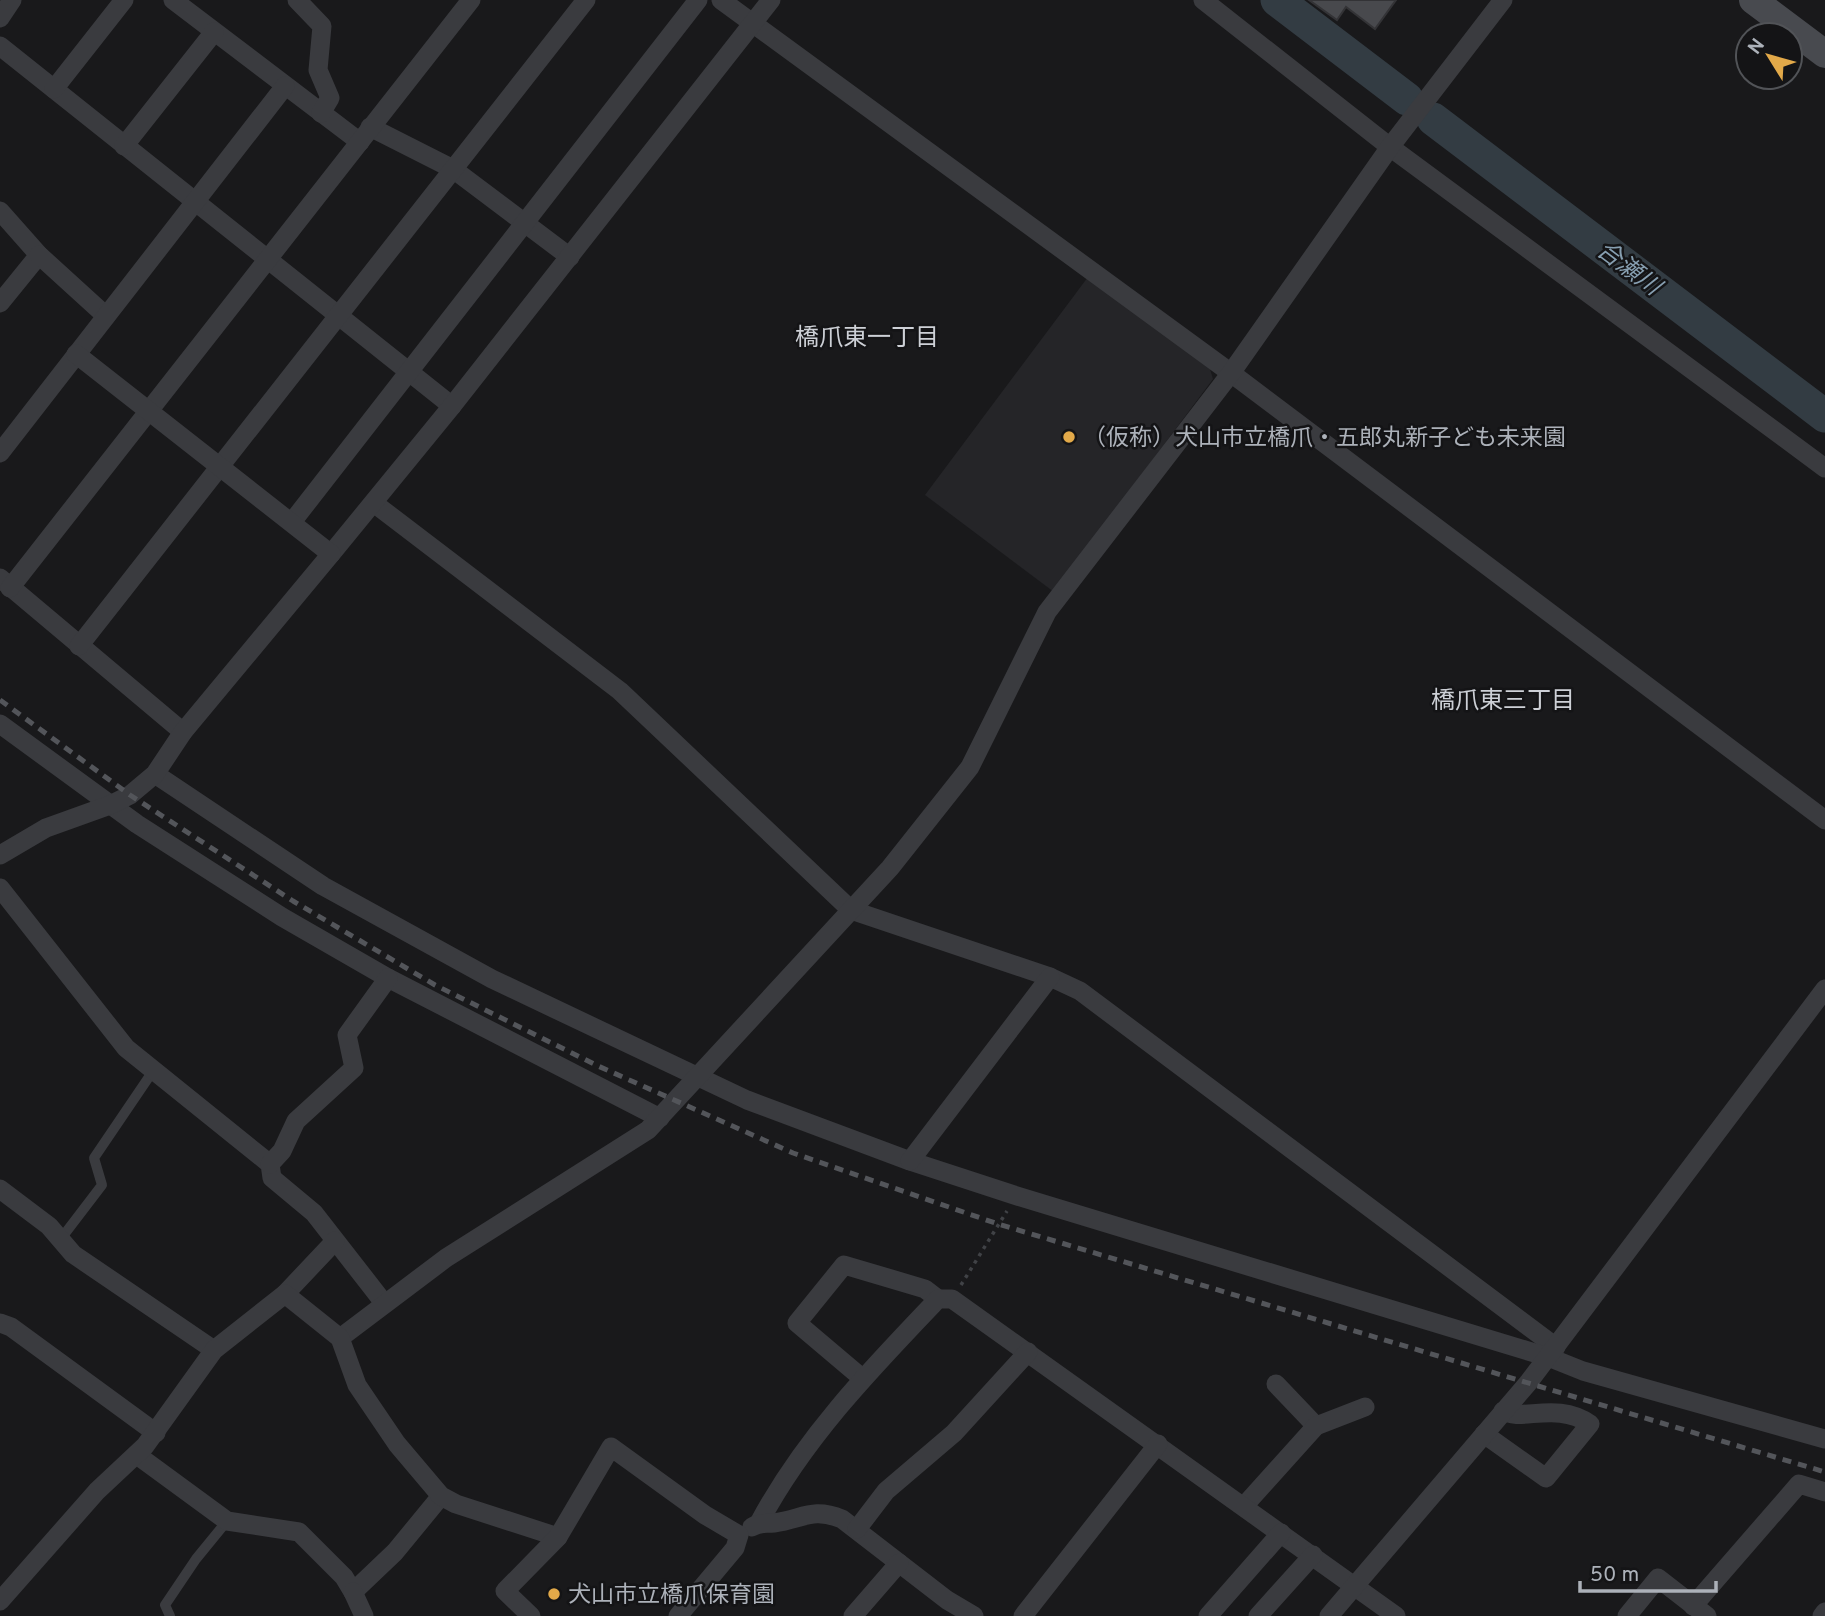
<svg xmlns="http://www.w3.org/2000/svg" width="1825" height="1616" font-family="Overpass,'Noto Sans JP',sans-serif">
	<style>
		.built { fill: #252528 }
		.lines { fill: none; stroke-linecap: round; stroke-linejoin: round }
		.river { stroke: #333c43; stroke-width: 33 }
		.building { fill: #48494d; stroke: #333336; stroke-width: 2 }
		.path { stroke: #404246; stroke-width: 3.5; stroke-dasharray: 3.5 5; stroke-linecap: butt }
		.lane { stroke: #3a3b3f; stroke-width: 10 }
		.street { stroke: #3a3b3f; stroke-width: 19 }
		.secondary { stroke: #484a4f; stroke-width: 28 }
		.rail { stroke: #53555a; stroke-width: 5; stroke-dasharray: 9 7; stroke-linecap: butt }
		.poi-dot { fill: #e2a949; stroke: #141416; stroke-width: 2.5 }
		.labels { text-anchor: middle; stroke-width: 5; stroke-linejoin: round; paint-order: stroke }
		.poi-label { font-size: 23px; fill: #acb1b9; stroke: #141416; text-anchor: start }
		.water-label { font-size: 24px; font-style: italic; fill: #879fb1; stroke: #141416 }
		.neighbourhood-label { font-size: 24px; fill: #cdd0d6; stroke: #141416 }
	</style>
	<rect width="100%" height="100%" fill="#19191b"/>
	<!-- built -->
	<polygon class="built" points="1088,277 1210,369 1213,379 1054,592 925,495"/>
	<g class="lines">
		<!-- river -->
		<g class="river">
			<polyline points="1277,0 1407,99"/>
			<polyline points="1433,119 1825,416"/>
		</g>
	</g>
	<!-- building -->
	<polygon class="building" points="1309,0 1396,0 1375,29 1346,7 1337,20"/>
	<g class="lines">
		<!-- path -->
		<polyline class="path" points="961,1285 1007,1211"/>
		<!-- lane -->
		<g class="lane">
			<polyline points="60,1240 102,1185 94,1158 153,1071"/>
			<polyline points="170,1616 165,1605 196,1559 227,1521"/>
		</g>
		<!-- street -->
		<g class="street">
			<polyline points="173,0 360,142"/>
			<polyline points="297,0 322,26 318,70 330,98 321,113"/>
			<polyline points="721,0 1231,373 1825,820"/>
			<polyline points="1203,0 1390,147 1825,468"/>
			<polyline points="0,18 12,0"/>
			<polyline points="0,46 452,406"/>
			<polyline points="54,89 124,0"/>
			<polyline points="370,127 453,169 570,257"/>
			<polyline points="124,146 214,32"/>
			<polyline points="0,211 39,255 0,303"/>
			<polyline points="39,255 106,316"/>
			<polyline points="0,453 285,86"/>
			<polyline points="375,504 620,691 851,910 1050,977 1080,991 1556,1347"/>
			<polyline points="292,522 698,0"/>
			<polyline points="331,554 452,406 771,0"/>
			<polyline points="0,578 183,732"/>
			<polyline points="10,588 471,0"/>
			<polyline points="79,646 586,0"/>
			<polyline points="0,724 137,824 282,917 388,978 660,1118"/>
			<polyline points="155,774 323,886 492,979 747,1100 910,1161 1017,1196 1548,1357 1583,1371 1825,1439"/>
			<polyline points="0,855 46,828 110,805 130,795 155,774 183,732 331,554 76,354"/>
			<polyline points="0,888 126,1048 270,1164 272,1178 314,1213 384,1303"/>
			<polyline points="910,1161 1050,977"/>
			<polyline points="270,1164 282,1151 296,1121 354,1068 347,1035 388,978"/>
			<polyline points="0,1189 49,1226 73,1254 214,1350"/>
			<polyline points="285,1294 335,1241"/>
			<polyline points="0,1323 11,1327 156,1433"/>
			<polyline points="340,1338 446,1258 648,1130 890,868 970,767 1047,612 1231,373 1390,147 1503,0"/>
			<polyline points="862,1378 797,1323 844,1265 925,1289 938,1299"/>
			<polyline points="1276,1384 1316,1426"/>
			<path d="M1484,1434l62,44 44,-54c-33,-23 -69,-2 -87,-13"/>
			<polyline points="137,1455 227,1521 299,1532 344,1577 353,1592 395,1552 441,1496"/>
			<polyline points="1244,1506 1316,1426 1365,1407"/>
			<path d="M759,1523c45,-85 113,-155 179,-224h14l444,317"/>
			<path d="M752,1527c8,-5 13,-3 22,-4 29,-4 38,-16 68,-4l105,81 27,16"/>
			<polyline points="857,1529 886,1491 954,1433 1028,1352"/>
			<polyline points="353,1592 364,1616"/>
			<polyline points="0,1601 97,1491 145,1446 214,1350 285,1294 340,1338 357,1385 397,1444 441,1496 456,1504 558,1537"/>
			<polyline points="1693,1606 1799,1484 1825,1492"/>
			<polyline points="531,1616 505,1591 558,1537 611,1447 705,1515 739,1535 735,1548 678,1616"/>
			<polyline points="853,1616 899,1563"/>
			<polyline points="1023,1616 1158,1444"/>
			<polyline points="1208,1616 1281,1533"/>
			<polyline points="1258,1616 1313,1555"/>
			<polyline points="1329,1616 1528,1383 1825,989"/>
			<polyline points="1627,1616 1658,1578 1707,1616"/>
			<polyline points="1822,1616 1825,1612"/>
		</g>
		<!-- secondary -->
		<polyline class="secondary" points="1753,0 1825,54"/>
		<!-- rail -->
		<polyline class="rail" points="0,700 130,795 293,901 435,985 598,1066 793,1153 998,1224 1825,1472"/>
	</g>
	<!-- markers -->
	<g class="poi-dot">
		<circle cx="1069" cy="437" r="7"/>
		<circle cx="554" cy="1594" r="7"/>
	</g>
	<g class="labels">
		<!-- poi labels -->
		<g class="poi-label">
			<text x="1083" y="445">（仮称）犬山市立橋爪・五郎丸新子ども未来園</text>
			<text x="568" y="1602">犬山市立橋爪保育園</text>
		</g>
		<!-- water labels -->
		<g class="water-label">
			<text transform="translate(1629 268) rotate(37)" y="8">合瀬川</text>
		</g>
		<!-- neighbourhood labels -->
		<g class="neighbourhood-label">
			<text x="867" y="345">橋爪東一丁目</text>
			<text x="1503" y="708">橋爪東三丁目</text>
		</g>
	</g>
	<!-- north arrow -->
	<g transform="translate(1769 56) rotate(307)"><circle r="33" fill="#141416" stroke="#515357" stroke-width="2"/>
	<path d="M0-5L12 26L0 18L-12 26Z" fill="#e2a949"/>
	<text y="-10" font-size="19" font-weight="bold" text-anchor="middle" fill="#acb1b9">N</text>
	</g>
	<!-- scale -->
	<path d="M1580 1581v10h136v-10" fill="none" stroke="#acb1b9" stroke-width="3.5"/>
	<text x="1590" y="1581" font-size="21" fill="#acb1b9" stroke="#141416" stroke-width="5" paint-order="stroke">50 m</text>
</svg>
